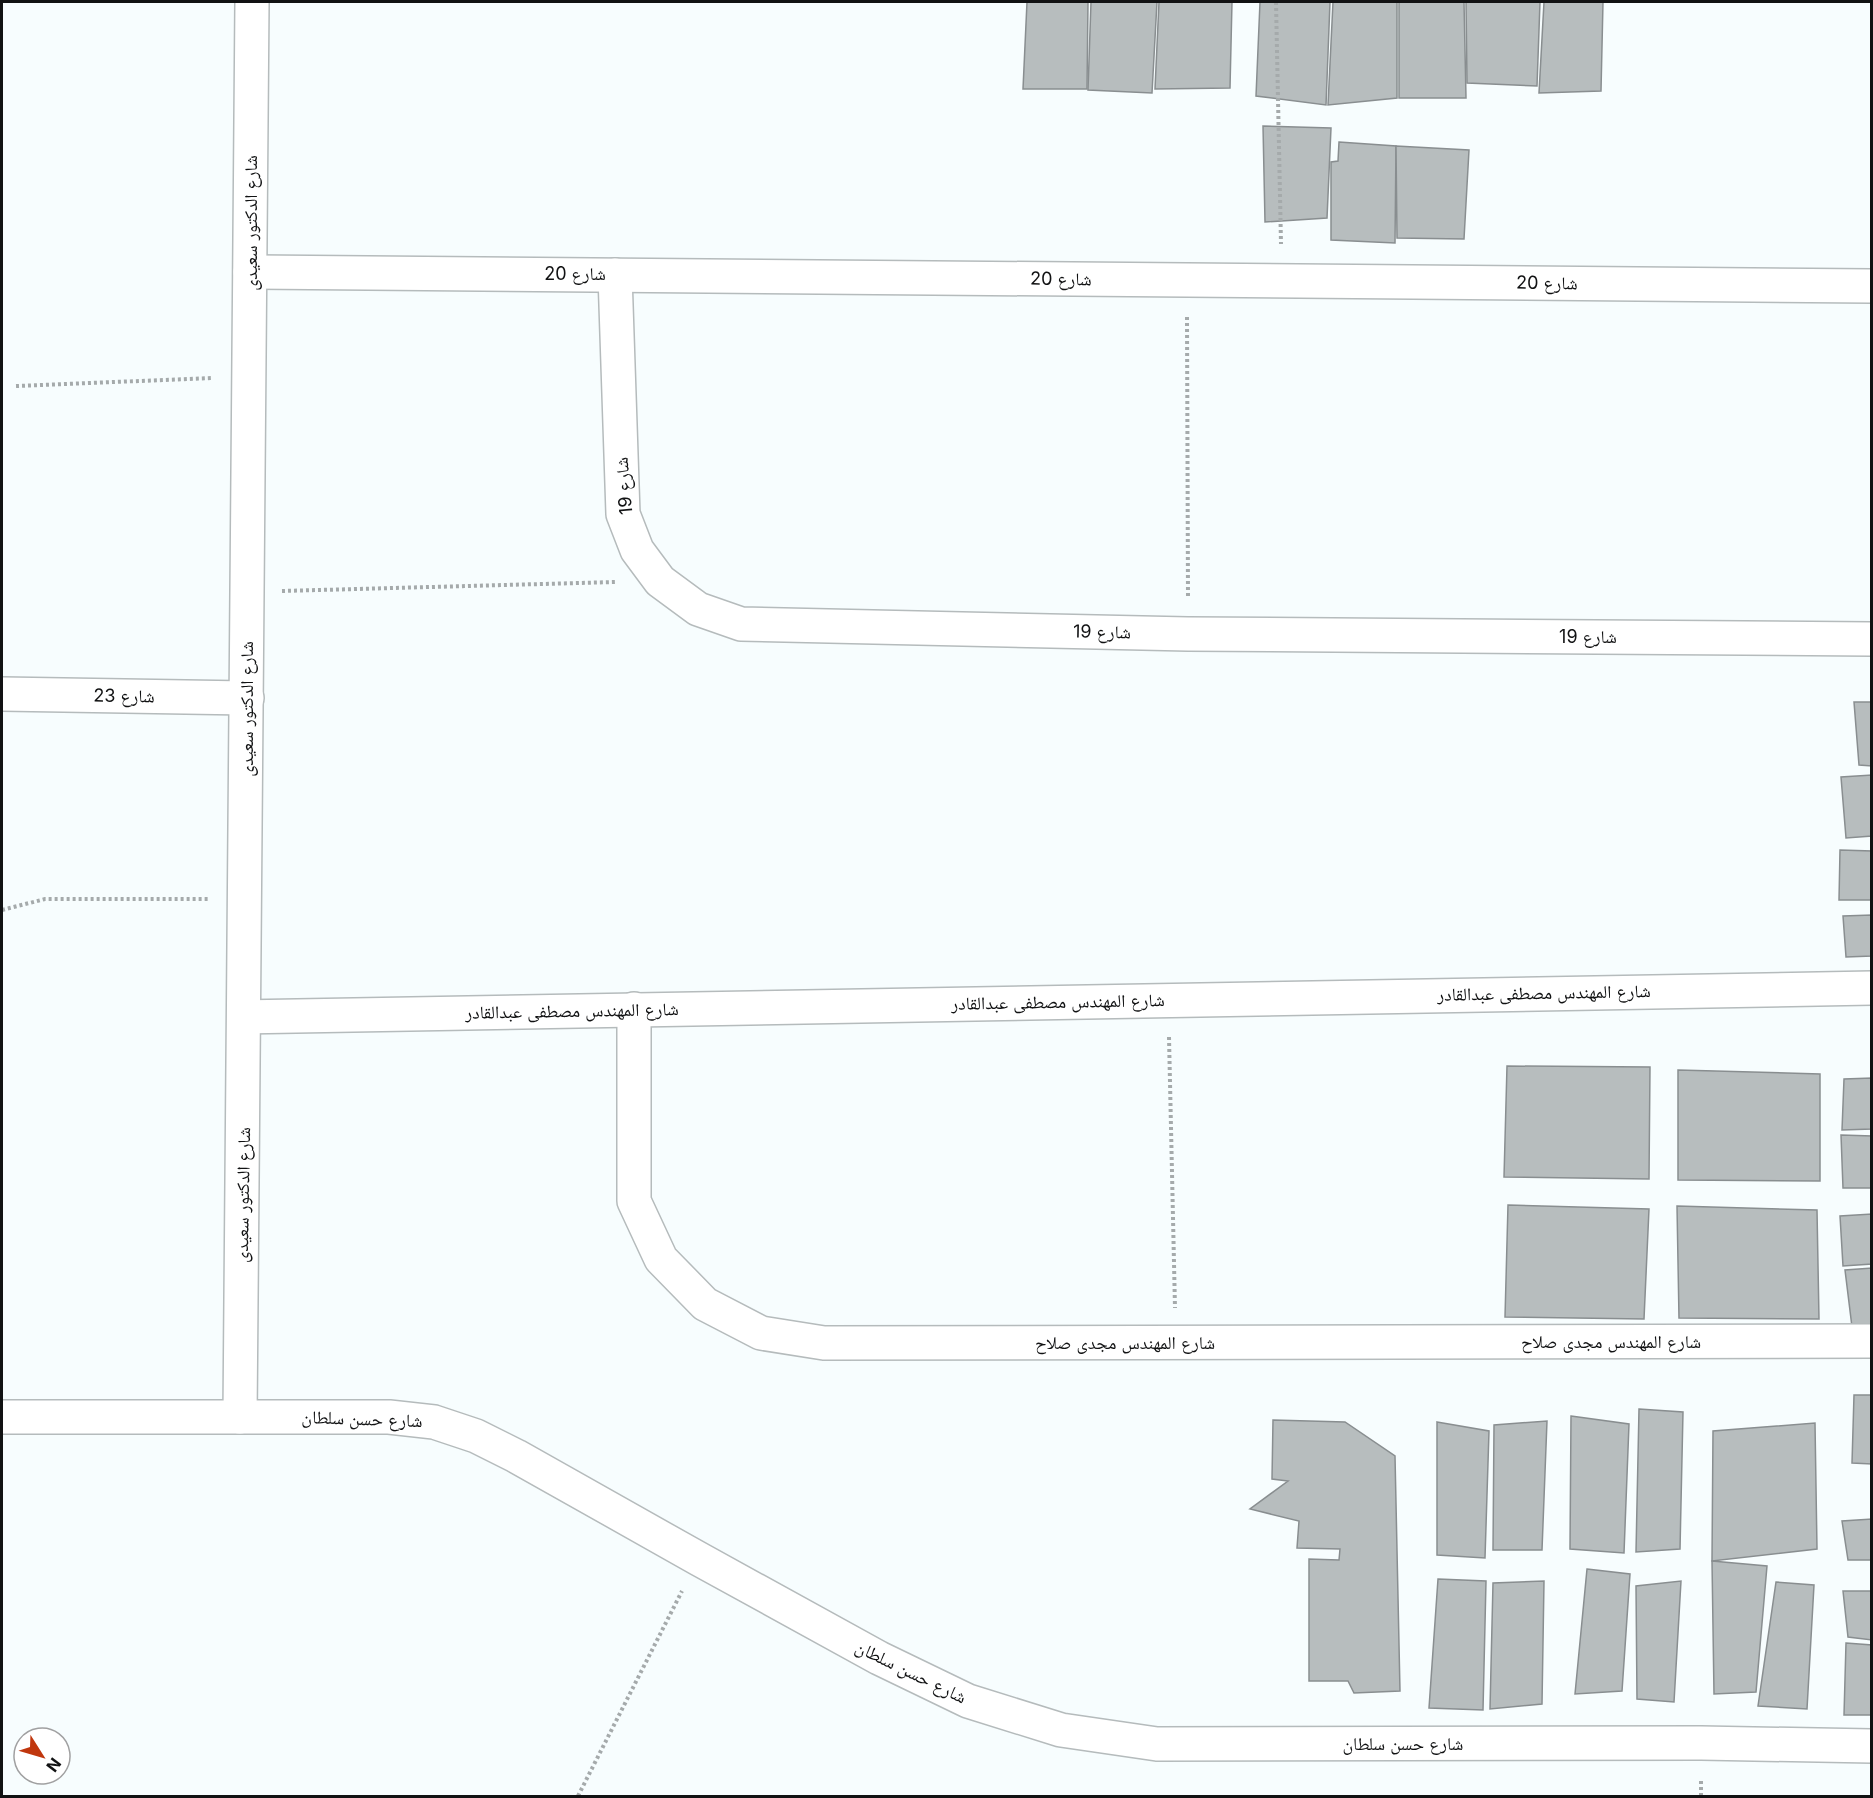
<svg xmlns="http://www.w3.org/2000/svg" width="1873" height="1798" font-family="Inter,'Noto Naskh Arabic',sans-serif">
	<style>
		.building { fill: #b7bdbe; stroke: #898e90; stroke-width: 1.5 }
		.lines { fill: none; stroke-linecap: round; stroke-linejoin: round }
		.street-casing { stroke: #b5bbbc; stroke-width: 36 }
		.path { stroke: #a5aaab; stroke-width: 4; stroke-dasharray: 3 3; stroke-linecap: butt }
		.street { stroke: #fff; stroke-width: 33 }
		.labels { text-anchor: middle; stroke-width: 5; stroke-linejoin: round; paint-order: stroke }
		.street-label { font-size: 18px; fill: #111213; stroke: #fff }
	</style>
	<rect width="100%" height="100%" fill="#f7fdfe"/>
	<!-- building -->
	<g class="building">
		<polygon points="1027,2 1088,2 1087,89 1023,89"/>
		<polygon points="1091,2 1157,2 1152,93 1088,90"/>
		<polygon points="1159,2 1232,2 1230,88 1155,89"/>
		<polygon points="1260,2 1330,2 1326,105 1256,96"/>
		<polygon points="1333,2 1397,2 1397,98 1328,105"/>
		<polygon points="1399,2 1464,2 1466,98 1399,98"/>
		<polygon points="1466,2 1540,2 1537,86 1467,83"/>
		<polygon points="1544,2 1603,2 1601,91 1539,93"/>
		<polygon points="1263,126 1331,128 1327,218 1265,222"/>
		<polygon points="1339,142 1396,146 1395,243 1331,240 1331,162 1338,161"/>
		<polygon points="1396,146 1469,150 1464,239 1397,238"/>
		<polygon points="1854,702 1872,702 1872,766 1859,765"/>
		<polygon points="1872,775 1872,836 1846,838 1841,777"/>
		<polygon points="1840,850 1872,851 1872,900 1839,900"/>
		<polygon points="1872,915 1872,956 1846,957 1843,916"/>
		<polygon points="1507,1066 1650,1067 1649,1179 1504,1177"/>
		<polygon points="1678,1070 1820,1074 1820,1181 1678,1180"/>
		<polygon points="1872,1078 1872,1129 1842,1130 1844,1079"/>
		<polygon points="1841,1135 1872,1136 1872,1188 1843,1188"/>
		<polygon points="1508,1205 1649,1209 1644,1319 1505,1317"/>
		<polygon points="1677,1206 1817,1210 1819,1319 1679,1318"/>
		<polygon points="1872,1214 1872,1264 1843,1266 1840,1216"/>
		<polygon points="1872,1268 1872,1325 1852,1327 1845,1270"/>
		<polygon points="1854,1395 1872,1395 1872,1464 1852,1463"/>
		<polygon points="1639,1409 1683,1412 1680,1549 1636,1552"/>
		<polygon points="1571,1416 1629,1424 1624,1553 1570,1549"/>
		<polygon points="1273,1420 1345,1422 1395,1456 1400,1691 1354,1693 1348,1681 1309,1681 1309,1559 1339,1560 1340,1549 1297,1548 1299,1521 1250,1509 1288,1481 1272,1479"/>
		<polygon points="1547,1421 1542,1550 1493,1550 1494,1425"/>
		<polygon points="1437,1422 1489,1431 1485,1558 1437,1555"/>
		<polygon points="1815,1423 1817,1549 1712,1561 1713,1431"/>
		<polygon points="1872,1519 1872,1560 1848,1560 1842,1521"/>
		<polygon points="1712,1561 1767,1566 1756,1692 1714,1694"/>
		<polygon points="1587,1569 1630,1574 1622,1691 1575,1694"/>
		<polygon points="1438,1579 1486,1581 1483,1710 1429,1708"/>
		<polygon points="1544,1581 1542,1704 1490,1709 1493,1583"/>
		<polygon points="1681,1581 1674,1702 1637,1699 1636,1586"/>
		<polygon points="1776,1582 1814,1585 1807,1709 1758,1706"/>
		<polygon points="1843,1591 1872,1591 1872,1640 1848,1637"/>
		<polygon points="1846,1643 1872,1645 1872,1715 1844,1715"/>
	</g>
	<g class="lines">
		<!-- street casing -->
		<g class="street-casing">
			<g id="street">
				<polyline points="250,272 1872,286"/>
				<polyline points="615,275 623,514 637,550 660,581 698,609 741,624 1188,634 1872,639"/>
				<polyline points="2,694 247,698"/>
				<polyline points="634,1009 634,1201 661,1259 705,1304 761,1333 824,1343 1872,1341"/>
				<polyline points="245,1017 1872,988"/>
				<polyline points="2,1417 389,1417 434,1422 476,1436 516,1456 699,1559 879,1658 968,1701 1061,1730 1157,1744 1701,1743 1872,1746"/>
				<polyline points="240,1417 252,2"/>
			</g>
		</g>
		<!-- path -->
		<g class="path">
			<polyline points="1276,2 1281,244"/>
			<polyline points="1187,317 1188,597"/>
			<polyline points="16,386 213,378"/>
			<polyline points="282,591 616,582"/>
			<polyline points="2,910 45,899 209,899"/>
			<polyline points="1169,1037 1175,1308"/>
			<polyline points="578,1796 682,1591"/>
			<polyline points="1701,1796 1701,1779"/>
		</g>
		<!-- street -->
		<use href="#street" class="street"/>
	</g>
	<g class="labels">
		<!-- street labels -->
		<g class="street-label">
			<text transform="translate(251 223) rotate(-90)" y="6">شارع الدكتور سعيدى</text>
			<text x="575" y="280">شارع 20</text>
			<text transform="translate(1061 279) rotate(1)" y="6">شارع 20</text>
			<text transform="translate(1547 283) rotate(1)" y="6">شارع 20</text>
			<text transform="translate(624 486) rotate(-95)" y="6">شارع 19</text>
			<text transform="translate(1102 632) rotate(1)" y="6">شارع 19</text>
			<text x="1588" y="643">شارع 19</text>
			<text transform="translate(124 696) rotate(1)" y="6">شارع 23</text>
			<text transform="translate(247 709) rotate(-90)" y="6">شارع الدكتور سعيدى</text>
			<text transform="translate(1544 993) rotate(-1)" y="6">شارع المهندس مصطفى عبدالقادر</text>
			<text transform="translate(1058 1002) rotate(-1)" y="6">شارع المهندس مصطفى عبدالقادر</text>
			<text transform="translate(572 1011) rotate(-1)" y="6">شارع المهندس مصطفى عبدالقادر</text>
			<text transform="translate(243 1195) rotate(-89)" y="6">شارع الدكتور سعيدى</text>
			<text x="1611" y="1348">شارع المهندس مجدى صلاح</text>
			<text x="1125" y="1349">شارع المهندس مجدى صلاح</text>
			<text transform="translate(362 1419) rotate(2)" y="6">شارع حسن سلطان</text>
			<text transform="translate(911 1672) rotate(26)" y="6">شارع حسن سلطان</text>
			<text x="1403" y="1750">شارع حسن سلطان</text>
		</g>
	</g>
	<!-- border -->
	<rect width="1873" height="1798" fill="none" stroke="#111213" stroke-width="6"/>
	<!-- north arrow -->
	<g transform="translate(42 1756) rotate(127)"><circle r="28" fill="#ffffff" stroke="#a0a0a1" stroke-width="1.5"/>
	<path d="M0-4.5L10 22L0 15L-10 22Z" fill="#c0370e"/>
	<text y="-9" font-size="16" font-weight="bold" text-anchor="middle" fill="#111213">N</text>
	</g>
</svg>
